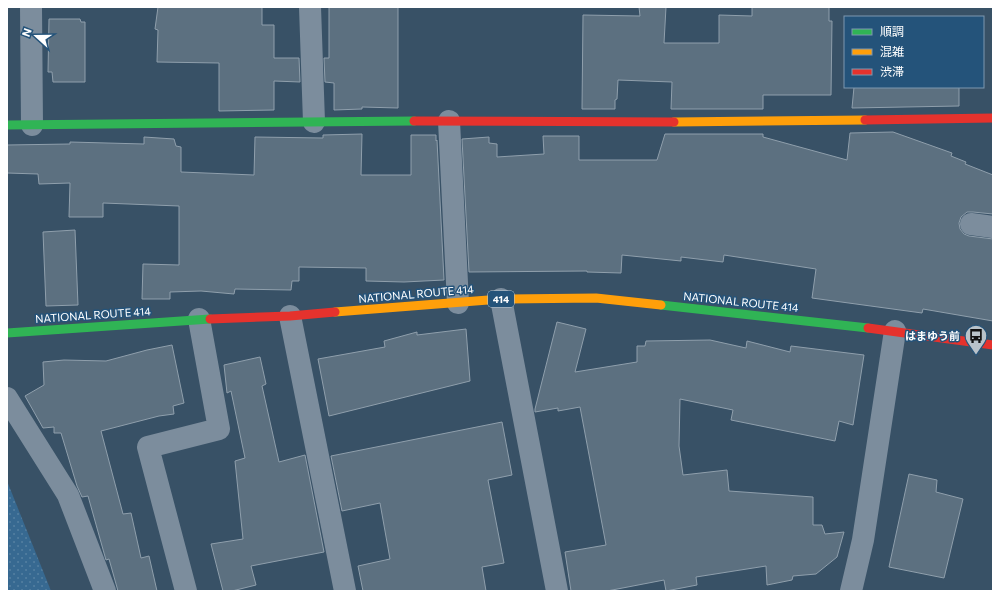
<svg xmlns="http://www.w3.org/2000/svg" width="1000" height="598" font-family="Commissioner,'Noto Sans JP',sans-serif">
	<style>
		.park { fill: url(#park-dots) }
		.building { fill: #5c7080; stroke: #8f9fac }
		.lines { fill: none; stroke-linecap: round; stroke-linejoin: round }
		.street { stroke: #7c8d9d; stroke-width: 22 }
		.fast { stroke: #30b455; stroke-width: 9 }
		.slow { stroke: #ff9f0a; stroke-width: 9 }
		.jam { stroke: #e5322d; stroke-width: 9 }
		.labels { text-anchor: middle; stroke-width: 3; stroke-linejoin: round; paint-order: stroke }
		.shield { fill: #24537a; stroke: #bdcbd7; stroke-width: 1 }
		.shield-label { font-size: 10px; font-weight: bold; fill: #fff }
		.street-label { font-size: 11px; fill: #fff; stroke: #24537a }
		.poi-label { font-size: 11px; font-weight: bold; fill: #fff; stroke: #24537a; text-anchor: end }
	</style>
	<defs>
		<pattern id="park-dots" width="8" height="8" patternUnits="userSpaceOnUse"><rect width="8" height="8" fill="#376991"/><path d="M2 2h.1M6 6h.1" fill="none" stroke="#5580a2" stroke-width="1.8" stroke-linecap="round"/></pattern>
	</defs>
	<rect width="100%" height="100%" fill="#385166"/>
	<!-- park -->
	<polygon class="park" points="7,481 51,591 7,591"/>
	<!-- building -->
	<g class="building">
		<polygon points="158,7 262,7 262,25 274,25 274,58 299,58 300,82 274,81 274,110 219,111 219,63 157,62 158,30 155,29"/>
		<polygon points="329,7 398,7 398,108 362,107 362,109 334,110 334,83 325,82 324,58 329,58"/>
		<polygon points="639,7 666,7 664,43 719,43 719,15 752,16 752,7 829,7 829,21 832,21 831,95 763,95 763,109 671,109 672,82 618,80 617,99 615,100 615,109 582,109 583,15 640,16"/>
		<polygon points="49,19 80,19 81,22 85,22 85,82 53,82 52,72 48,72"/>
		<polygon points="854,87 959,87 959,106 852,108"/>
		<polygon points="893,132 952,153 951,156 966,162 965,164 993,175 993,214 973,212 967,212 961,217 959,223 960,229 964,234 969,236 993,239 993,321 923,309 922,313 812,298 816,269 724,255 723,262 681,257 681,261 622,255 621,273 587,272 587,271 469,272 462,139 489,137 489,143 497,144 497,157 544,154 543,136 579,136 579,160 657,160 665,134 763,134 763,137 847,160 850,133"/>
		<polygon points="362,134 361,175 411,175 411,135 436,135 436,141 437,140 444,280 404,282 366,281 366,268 299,267 299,281 292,281 291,290 235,289 234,294 201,291 170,292 170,299 142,299 143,264 179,265 179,206 103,203 103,217 69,217 70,183 39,184 38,174 7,173 7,145 70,144 70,142 144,144 144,137 174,139 176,146 181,147 181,172 254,175 255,137 323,138 323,135"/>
		<polygon points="75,230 78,305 46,306 43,232"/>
		<polygon points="557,322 586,329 575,372 637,362 637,346 645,346 646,341 710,340 746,348 747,341 790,352 791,346 864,355 853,425 839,421 835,441 731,420 733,410 680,399 679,446 683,475 727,470 729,491 813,497 813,525 822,525 825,534 844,532 837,557 816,574 793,576 792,580 767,585 766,566 696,577 697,585 666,591 664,580 607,591 571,591 565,552 606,545 580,407 558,411 558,408 535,412 535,409"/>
		<polygon points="466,329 470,381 329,416 318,359 385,347 384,341 417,332 417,335"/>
		<polygon points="172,345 184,403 173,406 174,414 159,416 101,431 123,514 131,513 141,558 149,556 157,591 118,591 109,559 106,560 104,553 88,496 82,497 77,486 61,433 54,433 54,427 43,428 25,396 44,385 43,362 64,360 106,361 147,350"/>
		<polygon points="260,357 266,384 262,386 279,462 305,455 324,552 251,566 256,585 232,591 223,591 211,544 243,539 235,461 245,458 231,391 227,393 224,365"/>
		<polygon points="502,422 512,475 488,480 504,563 482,567 486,591 363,591 358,566 390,559 380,503 342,511 331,456"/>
		<polygon points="909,474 937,480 936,492 963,499 944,578 889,567"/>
	</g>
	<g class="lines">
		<!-- street -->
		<g class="street">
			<polyline points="31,7 32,125"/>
			<polyline points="310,7 314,122"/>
			<polyline points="449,121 458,303"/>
			<polyline points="971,224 993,227"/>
			<polyline points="501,299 557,591"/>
			<polyline points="290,316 345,591"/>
			<polyline points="7,398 68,495 105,591"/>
			<polyline points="186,591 148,447 219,429 199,319"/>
			<polyline points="851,591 863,540 895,331"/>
		</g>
		<!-- fast -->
		<g class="fast">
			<polyline points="7,125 414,121"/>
			<polyline points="661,305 868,328"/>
			<polyline points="7,333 210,319"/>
		</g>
		<!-- slow -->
		<g class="slow">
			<polyline points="674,122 865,120"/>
			<polyline points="335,312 501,299 596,298 661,305"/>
		</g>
		<!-- jam -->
		<g class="jam">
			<polyline points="865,120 993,118"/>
			<polyline points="414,121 674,122"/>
			<polyline points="210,319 290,316 335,312"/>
			<polyline points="868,328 993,345"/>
		</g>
	</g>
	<!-- icons -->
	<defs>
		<g id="bus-pin" transform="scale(1.15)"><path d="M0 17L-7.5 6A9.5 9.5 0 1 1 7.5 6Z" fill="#b9c2c9" stroke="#24537a"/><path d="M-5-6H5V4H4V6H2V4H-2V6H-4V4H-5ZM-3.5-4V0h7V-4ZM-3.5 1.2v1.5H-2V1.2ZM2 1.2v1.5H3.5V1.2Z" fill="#111"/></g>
	</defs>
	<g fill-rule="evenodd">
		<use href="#bus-pin" x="976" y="336"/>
	</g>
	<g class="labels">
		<!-- shield labels -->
		<rect class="shield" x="488" y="291" width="26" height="16" rx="3"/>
		<g class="shield-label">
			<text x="501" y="303">414</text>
		</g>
		<!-- street labels -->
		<g class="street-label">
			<text transform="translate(416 294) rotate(-5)" y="4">NATIONAL ROUTE 414</text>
			<text transform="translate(741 302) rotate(6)" y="4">NATIONAL ROUTE 414</text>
			<text transform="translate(93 315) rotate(-4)" y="4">NATIONAL ROUTE 414</text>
		</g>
		<!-- poi labels -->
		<g class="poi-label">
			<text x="960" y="340">はまゆう前</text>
		</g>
	</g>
	<!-- border -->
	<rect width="1000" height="598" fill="none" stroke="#ffffff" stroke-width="16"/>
	<!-- legend -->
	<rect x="844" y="16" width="140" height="72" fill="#24537a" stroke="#7c98af"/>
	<rect x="852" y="29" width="20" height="6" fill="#30b455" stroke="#7c98af"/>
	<text x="880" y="36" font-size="12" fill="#ffffff">順調</text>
	<rect x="852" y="49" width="20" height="6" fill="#ff9f0a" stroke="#7c98af"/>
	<text x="880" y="56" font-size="12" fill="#ffffff">混雑</text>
	<rect x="852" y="69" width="20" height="6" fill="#e5322d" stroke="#7c98af"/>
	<text x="880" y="76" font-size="12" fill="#ffffff">渋滞</text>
	<!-- north arrow -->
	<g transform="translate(36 36) rotate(291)" stroke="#24537a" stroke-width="3" paint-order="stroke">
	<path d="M0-3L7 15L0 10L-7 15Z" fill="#ffffff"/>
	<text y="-6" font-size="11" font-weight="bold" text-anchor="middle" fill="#ffffff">N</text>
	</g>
</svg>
